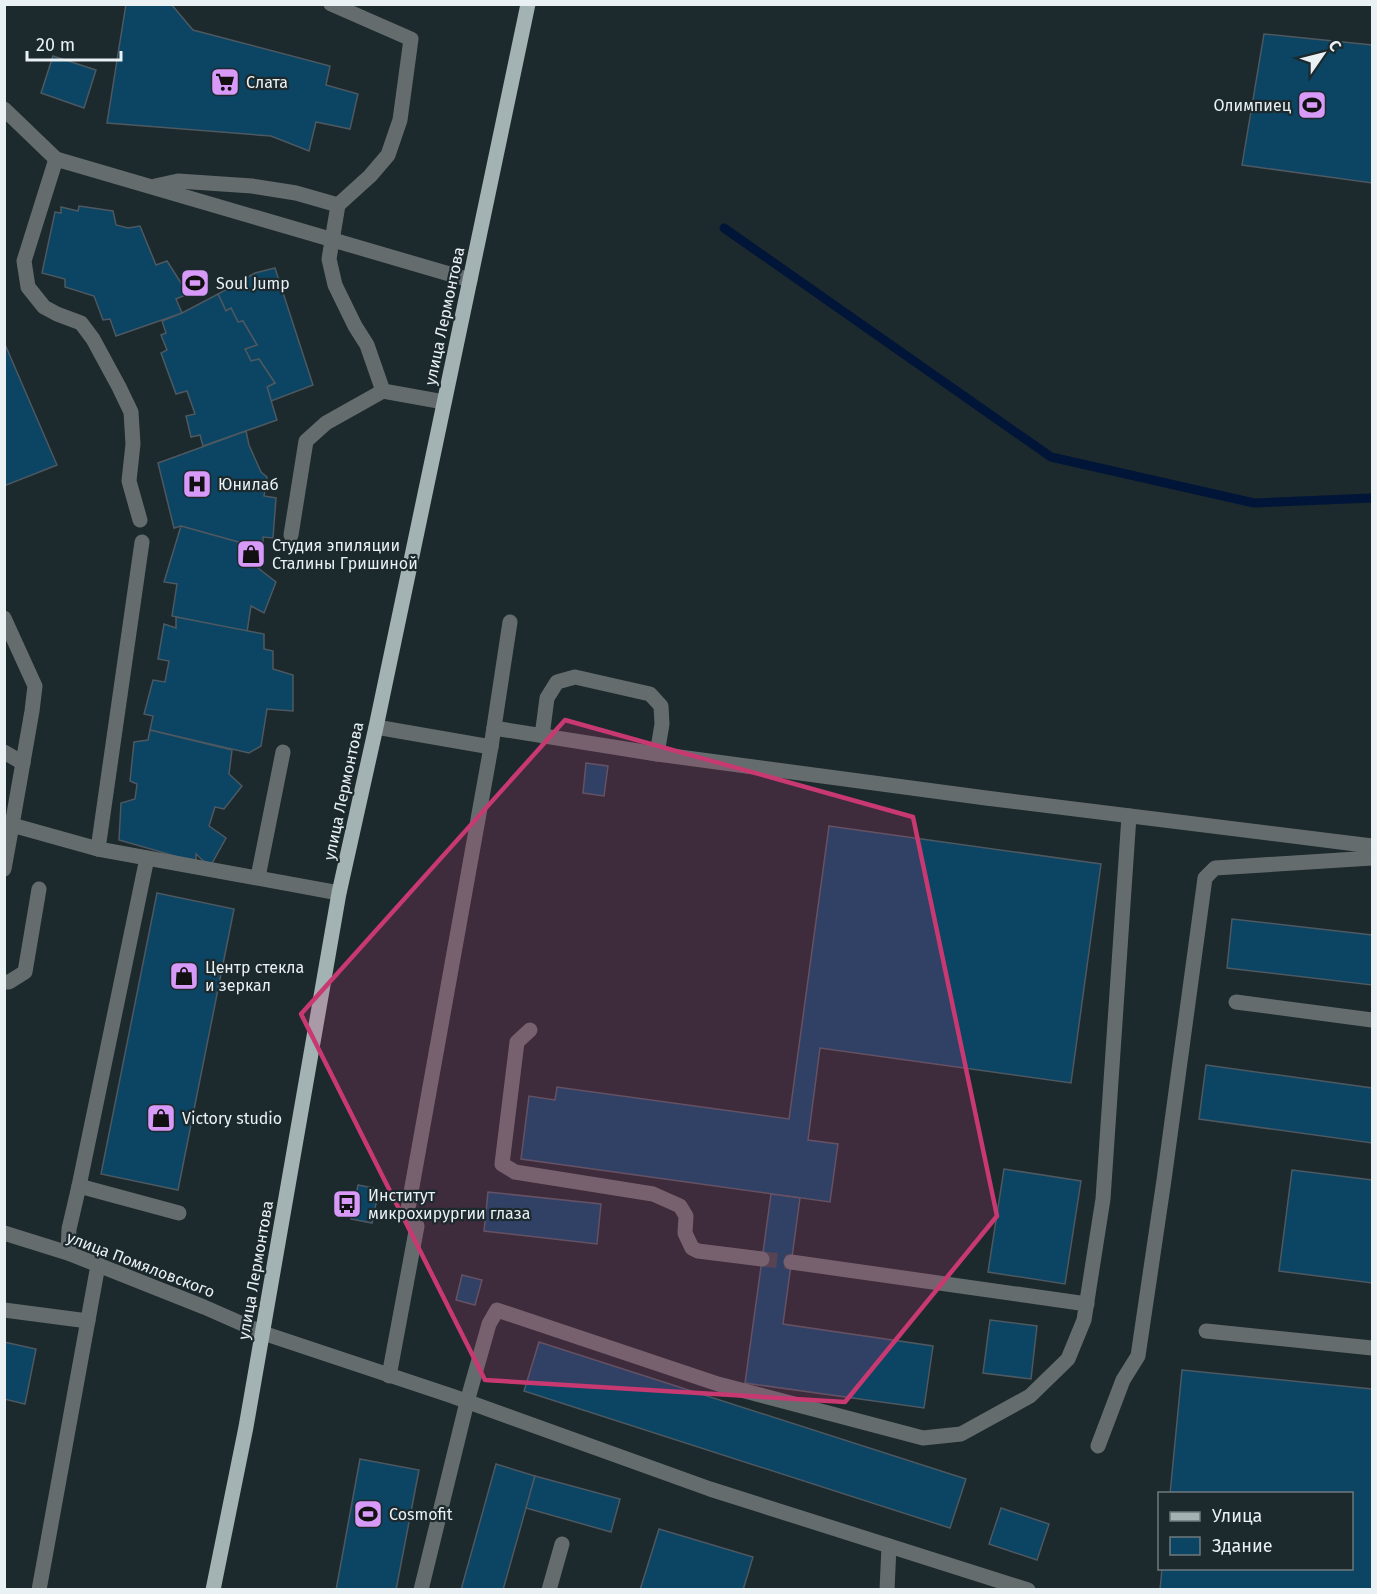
<svg xmlns="http://www.w3.org/2000/svg" width="1377" height="1594" font-family="'Fira Sans',sans-serif">
	<style>
		.lines { fill: none; stroke-linecap: round; stroke-linejoin: round }
		.stream { stroke: #001538; stroke-width: 9 }
		.building { fill: #0c4463; stroke: #4d5860; stroke-width: 1.5 }
		.minor-tunnel { stroke: #3b474b; stroke-width: 15; stroke-dasharray: 15 8; stroke-linecap: butt }
		.minor { stroke: #656c6d; stroke-width: 15 }
		.major { stroke: #a3b2b3; stroke-width: 15 }
		.marked { fill: #c83972; fill-opacity: 0.2; stroke: #c83972; stroke-width: 4.5; stroke-linejoin: round }
		.labels { text-anchor: middle; stroke-width: 4.5; stroke-linejoin: round; paint-order: stroke }
		.poi-label { font-size: 16px; fill: #e9f1f4; stroke: #1c292d; text-anchor: start }
		.street-label { font-size: 16px; fill: #e9f1f4; stroke: #1c292d }
	</style>
	<rect width="100%" height="100%" fill="#1c292d"/>
	<g class="lines">
		<!-- stream -->
		<polyline class="stream" points="724,228 1051,457 1254,503 1372,498"/>
	</g>
	<!-- building -->
	<g class="building">
		<polygon points="126,4 171,4 193,30 330,66 326,85 358,94 350,129 316,122 309,151 271,136 107,123"/>
		<polygon points="1264,34 1372,45 1372,183 1242,165"/>
		<polygon points="53,56 96,70 84,108 41,93"/>
		<polygon points="79,206 113,211 116,225 128,228 140,226 156,265 167,261 188,294 176,299 182,313 116,336 110,319 103,320 94,296 65,287 65,279 42,273 55,212 61,213 61,207 78,211"/>
		<polygon points="275,268 313,385 271,401 267,387 275,383 259,359 251,361 245,349 257,345 243,321 238,322 231,308 226,311 218,294 255,273"/>
		<polygon points="218,294 226,311 231,308 238,322 243,321 257,345 245,349 251,361 259,359 275,383 267,387 277,420 203,446 200,435 191,437 186,416 195,414 187,391 176,394 161,353 167,350 161,335 166,333 162,321 182,313"/>
		<polygon points="4,342 57,465 4,486"/>
		<polygon points="246,431 249,445 261,472 267,477 264,496 276,498 273,538 263,537 263,549 181,526 174,528 158,463"/>
		<polygon points="181,526 263,549 258,568 276,582 264,613 251,606 247,632 172,616 177,584 164,582"/>
		<polygon points="176,617 264,634 264,649 273,651 273,669 293,675 293,711 267,709 261,746 249,753 150,730 153,716 144,714 153,680 165,682 169,661 158,659 164,624 176,628"/>
		<polygon points="150,730 232,750 229,774 242,786 224,809 215,807 209,826 226,838 210,867 196,854 196,862 119,840 121,803 135,799 137,784 130,781 134,742 148,740"/>
		<polygon points="586,763 608,766 604,796 583,793"/>
		<polygon points="829,826 1101,864 1071,1083 820,1048 808,1140 838,1144 830,1202 521,1159 529,1096 555,1100 557,1087 789,1119"/>
		<polygon points="157,893 234,909 178,1190 101,1174"/>
		<polygon points="1232,919 1372,935 1372,985 1227,968"/>
		<polygon points="1206,1065 1372,1088 1372,1143 1199,1119"/>
		<polygon points="1004,1169 1081,1181 1065,1284 988,1272"/>
		<polygon points="1292,1170 1372,1180 1372,1283 1279,1271"/>
		<polygon points="358,1185 379,1189 372,1223 351,1219"/>
		<polygon points="488,1192 601,1204 597,1244 484,1231"/>
		<polygon points="771,1194 800,1198 783,1324 933,1346 924,1408 745,1383"/>
		<polygon points="462,1275 482,1280 475,1305 456,1300"/>
		<polygon points="990,1320 1037,1326 1031,1379 983,1373"/>
		<polygon points="4,1342 36,1349 25,1404 4,1399"/>
		<polygon points="539,1342 966,1479 950,1528 524,1391"/>
		<polygon points="1182,1370 1372,1389 1372,1590 1160,1590 1162,1568 1352,1568 1352,1494 1170,1494"/>
		<polygon points="360,1459 419,1470 396,1590 336,1590"/>
		<polygon points="496,1464 535,1476 526,1508 503,1590 461,1590"/>
		<polygon points="535,1476 620,1499 611,1532 526,1508"/>
		<polygon points="1001,1508 1049,1524 1037,1560 989,1544"/>
		<polygon points="659,1529 753,1557 743,1590 640,1590"/>
	</g>
	<g class="lines">
		<!-- minor-tunnel -->
		<polyline class="minor-tunnel" points="762,1259 791,1262"/>
		<!-- minor -->
		<g class="minor">
			<polyline points="331,4 411,39 400,120 388,155 370,176 338,205 329,259 335,285 355,326 367,345 383,391 444,402"/>
			<polyline points="4,109 56,159"/>
			<polyline points="155,186 178,181 252,186 296,193 338,205"/>
			<polyline points="140,520 129,481 133,444 131,412 119,387 93,339 81,323 57,314 44,307 28,287 24,261 56,159 470,280"/>
			<polyline points="291,535 306,441 326,423 383,391"/>
			<polyline points="142,542 98,849 339,893"/>
			<polyline points="4,618 35,686 32,711 12,825 98,849"/>
			<polyline points="376,727 491,747 510,622"/>
			<polyline points="494,728 657,754 662,724 661,706 650,694 575,677 557,682 547,698 542,736"/>
			<polyline points="4,752 23,763"/>
			<polyline points="657,754 986,798 1372,846"/>
			<polyline points="4,869 12,825"/>
			<polyline points="258,877 283,752"/>
			<polyline points="4,982 9,982 25,972 39,889"/>
			<polyline points="1236,1002 1372,1020"/>
			<polyline points="530,1030 517,1042 502,1164 515,1172 653,1194 680,1206 686,1216 685,1233 692,1248 698,1251 762,1259"/>
			<polyline points="79,1186 179,1213"/>
			<polyline points="4,1233 68,1253 204,1307 263,1333 452,1396 710,1489 1028,1590"/>
			<polyline points="68,1253 69,1229 79,1186 147,858"/>
			<polyline points="791,1262 1087,1304"/>
			<polyline points="4,1310 88,1321"/>
			<polyline points="1206,1331 1372,1348"/>
			<polyline points="389,1376 417,1226 408,1209 491,747"/>
			<polyline points="1098,1446 1123,1380 1138,1356 1164,1180 1205,878 1215,868 1372,858"/>
			<polyline points="39,1590 98,1265"/>
			<polyline points="421,1590 467,1402 489,1324 497,1310 718,1384 923,1438 961,1434 1030,1396 1068,1359 1084,1320 1103,1199 1129,816"/>
			<polyline points="549,1590 562,1544"/>
			<polyline points="887,1590 889,1546"/>
		</g>
		<!-- major -->
		<polyline class="major" points="213,1590 246,1427 339,893 376,727 528,4"/>
	</g>
	<!-- marked area -->
	<path class="marked" d="M565,720l348,97 84,399 -152,186 -360,-22 -184,-366z"/>
	<!-- icons -->
	<defs>
		<g id="supermarket-square" transform="scale(1.5)"><rect x="-9" y="-9" width="18" height="18" rx="4" fill="#d89af8" stroke="#1c292d"/><path d="M-6-5.5h2.5l.6 2H6L4.5 2H-2.5L-4.4-4H-6ZM-1.5 3.2a1.3 1.3 0 1 0 .1 0ZM3 3.2a1.3 1.3 0 1 0 .1 0Z" fill="#111"/></g>
		<g id="stadium-square" transform="scale(1.5)"><rect x="-9" y="-9" width="18" height="18" rx="4" fill="#d89af8" stroke="#1c292d"/><path d="M0-5a6.5 5 0 1 0 0 10a6.5 5 0 1 0 0-10ZM-3.5-1.8h7v3.6h-7Z" fill="#111"/></g>
		<g id="hospital-square" transform="scale(1.5)"><rect x="-9" y="-9" width="18" height="18" rx="4" fill="#d89af8" stroke="#1c292d"/><path d="M-5-5h3v3.5h4V-5h3V5h-3V1.5h-4V5h-3Z" fill="#111"/></g>
		<g id="shop-square" transform="scale(1.5)"><rect x="-9" y="-9" width="18" height="18" rx="4" fill="#d89af8" stroke="#1c292d"/><path d="M-5-2.5h2.3a2.7 3.5 0 0 1 5.4 0H5L5.5 6h-11ZM-1.5-2.5h3a1.5 2.3 0 0 0-3 0Z" fill="#111"/></g>
		<g id="bus-square" transform="scale(1.5)"><rect x="-9" y="-9" width="18" height="18" rx="4" fill="#d89af8" stroke="#1c292d"/><path d="M-5-6H5V4H4V6H2V4H-2V6H-4V4H-5ZM-3.5-4V0h7V-4ZM-3.5 1.2v1.5H-2V1.2ZM2 1.2v1.5H3.5V1.2Z" fill="#111"/></g>
	</defs>
	<g fill-rule="evenodd">
		<use href="#supermarket-square" x="225" y="82"/>
		<use href="#stadium-square" x="1312" y="105"/>
		<use href="#stadium-square" x="195" y="283"/>
		<use href="#hospital-square" x="197" y="484"/>
		<use href="#shop-square" x="251" y="554"/>
		<use href="#shop-square" x="184" y="976"/>
		<use href="#shop-square" x="161" y="1118"/>
		<use href="#bus-square" x="347" y="1204"/>
		<use href="#stadium-square" x="368" y="1514"/>
	</g>
	<g class="labels">
		<!-- poi labels -->
		<g class="poi-label">
			<text x="246" y="88">Слата</text>
			<text x="1291" y="111" text-anchor="end">Олимпиец</text>
			<text x="216" y="289">Soul Jump</text>
			<text x="218" y="490">Юнилаб</text>
			<text x="272" y="551">Студия эпиляции<tspan x="272" dy="18">Сталины Гришиной</tspan></text>
			<text x="205" y="973">Центр стекла<tspan x="205" dy="18">и зеркал</tspan></text>
			<text x="182" y="1124">Victory studio</text>
			<text x="368" y="1201">Институт<tspan x="368" dy="18">микрохирургии глаза</tspan></text>
			<text x="389" y="1520">Cosmofit</text>
		</g>
		<!-- street labels -->
		<g class="street-label">
			<text transform="translate(444 316) rotate(-78)" y="6">улица Лермонтова</text>
			<text transform="translate(343 791) rotate(-78)" y="6">улица Лермонтова</text>
			<text transform="translate(141 1264) rotate(21)" y="6">улица Помяловского</text>
			<text transform="translate(255 1270) rotate(-80)" y="6">улица Лермонтова</text>
		</g>
	</g>
	<!-- border -->
	<rect width="1377" height="1594" fill="none" stroke="#e9f1f4" stroke-width="12"/>
	<!-- legend -->
	<rect x="1158" y="1492" width="195" height="78" fill="#1c292d" stroke="#6e797d" stroke-width="1.5"/>
	<rect x="1170" y="1512" width="30" height="9" fill="#a3b2b3" stroke="#6e797d" stroke-width="1.5"/>
	<text x="1212" y="1522" font-size="18" fill="#e9f1f4">Улица</text>
	<rect x="1170" y="1537" width="30" height="18" fill="#0c4463" stroke="#6e797d" stroke-width="1.5"/>
	<text x="1212" y="1552" font-size="18" fill="#e9f1f4">Здание</text>
	<!-- north arrow -->
	<g transform="translate(1323 54) rotate(55)" stroke="#1c292d" stroke-width="4.5" paint-order="stroke">
	<path d="M0-4.5L10 22L0 15L-10 22Z" fill="#e9f1f4"/>
	<text y="-9" font-size="16" font-weight="bold" text-anchor="middle" fill="#e9f1f4">С</text>
	</g>
	<!-- scale -->
	<path d="M27 51v9h94v-9" fill="none" stroke="#e9f1f4" stroke-width="3"/>
	<text x="36" y="51" font-size="18" fill="#e9f1f4" stroke="#1c292d" stroke-width="4.5" paint-order="stroke">20 m</text>
</svg>
